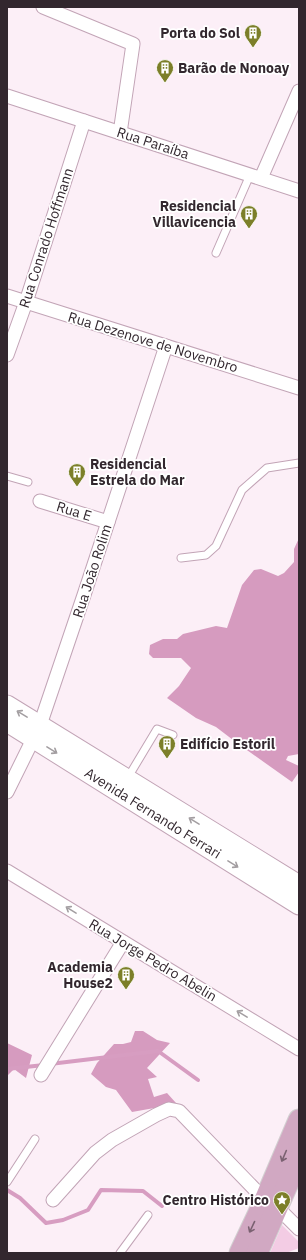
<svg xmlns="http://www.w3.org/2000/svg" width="306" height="1260" font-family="'IBM Plex Sans',sans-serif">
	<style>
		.green { fill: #f3cce4 }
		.forest { fill: #d69bbf }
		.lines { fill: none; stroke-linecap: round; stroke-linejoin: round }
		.stream { stroke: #d79dc1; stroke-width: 4 }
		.service-casing { stroke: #c2a4b6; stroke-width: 9 }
		.minor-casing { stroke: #c2a4b6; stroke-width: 15 }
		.secondary-casing { stroke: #c2a4b6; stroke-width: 21 }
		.primary-casing { stroke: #d2cfd1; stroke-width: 23 }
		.service { stroke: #fff; stroke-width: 7 }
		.minor { stroke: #fff; stroke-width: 13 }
		.secondary { stroke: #fff; stroke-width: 19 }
		.primary { stroke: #d1a8c2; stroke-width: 21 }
		.oneway { stroke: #a39ea1 }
		.oneway2 { stroke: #7a6171 }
		.labels { text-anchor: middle; stroke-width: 3.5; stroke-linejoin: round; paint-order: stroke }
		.poi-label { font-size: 14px; font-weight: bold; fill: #32272e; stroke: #fff; text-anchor: end }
		.street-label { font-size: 14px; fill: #32272e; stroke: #fff }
	</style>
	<rect width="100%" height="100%" fill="#fceff7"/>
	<!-- green -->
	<polygon class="green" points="282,1225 299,1242 299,1248 286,1253 270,1253"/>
	<!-- forest -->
	<g class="forest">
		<polygon points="299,538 299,754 288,756 286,760 299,766 299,772 292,782 237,743 216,727 196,718 167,698 179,686 191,668 181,658 153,658 149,654 150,645 163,639 177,639 183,634 216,626 227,628 242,585 254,570 261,569 278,576 284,573 294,562 294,549"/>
		<polygon points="135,1031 143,1031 157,1040 170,1043 147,1068 157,1077 148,1079 154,1097 167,1093 176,1103 160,1107 132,1112 116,1090 106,1087 91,1074 97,1063 114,1044 123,1044 131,1042"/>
		<polygon points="7,1043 32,1055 26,1078 14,1069 7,1076"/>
	</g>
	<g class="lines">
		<!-- stream -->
		<g class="stream">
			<polyline points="50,1064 158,1051 198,1080"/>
			<polyline points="7,1069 44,1065"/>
			<polyline points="7,1190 20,1198 46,1223 63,1220 88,1210 101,1190 143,1191 162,1206"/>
		</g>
		<!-- service casing -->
		<g class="service-casing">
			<g id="service">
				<polyline points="216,253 250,175"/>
				<polyline points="7,476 28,482"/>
				<polyline points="181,558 206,555 216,546 242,490 267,468 299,463"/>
				<polyline points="127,779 157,729 173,735"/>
				<polyline points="7,1182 35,1139"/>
				<polyline points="120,1253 148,1215"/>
			</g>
		</g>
		<!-- minor casing -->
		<g class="minor-casing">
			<g id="minor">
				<polyline points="43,7 133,44 120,133"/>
				<polyline points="7,96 299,191"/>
				<polyline points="261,178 299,91"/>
				<polyline points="7,296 299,388"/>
				<polyline points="7,355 26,302 84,121"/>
				<polyline points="40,501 108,522"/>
				<polyline points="7,792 40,725 84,595 166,346"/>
				<polyline points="7,871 299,1049"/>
				<polyline points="41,1075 123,942"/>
				<polyline points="53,1200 95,1153 112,1140 156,1115 169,1109 179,1111 265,1200"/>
				<polyline points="277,1207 299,1229"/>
			</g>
		</g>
		<!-- secondary casing -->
		<g class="secondary-casing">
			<g id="secondary">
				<polyline points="7,705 299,885"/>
				<polyline points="7,722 299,905"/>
			</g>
		</g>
		<!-- primary casing -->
		<g class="primary-casing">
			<g id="primary">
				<polyline points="240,1253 265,1200 299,1120"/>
				<polyline points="257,1253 299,1158"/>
			</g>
		</g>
		<!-- service -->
		<use href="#service" class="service"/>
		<!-- minor -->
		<use href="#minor" class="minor"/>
		<!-- secondary -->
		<use href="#secondary" class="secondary"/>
		<!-- primary -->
		<use href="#primary" class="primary"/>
	</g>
	<!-- one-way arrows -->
	<defs><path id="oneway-shaft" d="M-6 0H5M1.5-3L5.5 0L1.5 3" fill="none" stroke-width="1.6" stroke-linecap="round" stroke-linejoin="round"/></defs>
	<g class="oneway">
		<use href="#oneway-shaft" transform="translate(22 714) rotate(-149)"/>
		<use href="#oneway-shaft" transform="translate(52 750) rotate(32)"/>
		<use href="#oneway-shaft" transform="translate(194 821) rotate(-148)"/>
		<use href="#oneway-shaft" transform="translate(233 864) rotate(32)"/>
		<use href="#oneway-shaft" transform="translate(71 910) rotate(-148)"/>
		<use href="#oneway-shaft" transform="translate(242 1014) rotate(-149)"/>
	</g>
	<g class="oneway2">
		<use href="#oneway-shaft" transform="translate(284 1156) rotate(113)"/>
		<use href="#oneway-shaft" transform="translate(252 1227) rotate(115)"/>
	</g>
	<!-- icons -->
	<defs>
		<g id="building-pin" transform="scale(0.9)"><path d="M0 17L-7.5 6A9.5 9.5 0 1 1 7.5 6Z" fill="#7c7f29" stroke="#fff"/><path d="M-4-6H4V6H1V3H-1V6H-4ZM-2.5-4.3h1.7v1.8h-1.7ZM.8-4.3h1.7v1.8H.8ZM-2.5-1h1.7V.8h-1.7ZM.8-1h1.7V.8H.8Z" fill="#fff"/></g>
		<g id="sight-pin" transform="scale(0.9)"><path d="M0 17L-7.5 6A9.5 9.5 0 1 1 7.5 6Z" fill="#7c7f29" stroke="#fff"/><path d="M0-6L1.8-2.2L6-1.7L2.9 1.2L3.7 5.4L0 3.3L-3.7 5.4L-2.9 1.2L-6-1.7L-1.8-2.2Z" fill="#fff"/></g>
	</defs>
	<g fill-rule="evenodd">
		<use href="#building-pin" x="253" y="33"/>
		<use href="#building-pin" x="165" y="68"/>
		<use href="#building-pin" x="249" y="214"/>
		<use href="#building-pin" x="77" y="472"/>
		<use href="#building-pin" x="167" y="744"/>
		<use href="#building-pin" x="126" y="975"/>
		<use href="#sight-pin" x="282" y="1200"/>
	</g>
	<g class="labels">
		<!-- poi labels -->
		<g class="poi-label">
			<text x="240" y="38">Porta do Sol</text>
			<text x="178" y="73" text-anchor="start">Barão de Nonoay</text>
			<text x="236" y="211">Residencial<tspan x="236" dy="16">Villavicencia</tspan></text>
			<text x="90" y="469" text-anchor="start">Residencial<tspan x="90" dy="16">Estrela do Mar</tspan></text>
			<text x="180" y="749" text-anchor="start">Edifício Estoril</text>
			<text x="113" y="972">Academia<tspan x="113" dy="16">House2</tspan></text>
			<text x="269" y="1205">Centro Histórico</text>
		</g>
		<!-- street labels -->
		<g class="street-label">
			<text transform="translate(153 143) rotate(18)" y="5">Rua Paraíba</text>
			<text transform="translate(46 238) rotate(-72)" y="5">Rua Conrado Hoffmann</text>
			<text transform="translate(153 342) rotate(17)" y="5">Rua Dezenove de Novembro</text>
			<text transform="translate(74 511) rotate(17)" y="5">Rua E</text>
			<text transform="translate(92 571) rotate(-72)" y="5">Rua João Rolim</text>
			<text transform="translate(153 813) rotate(32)" y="5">Avenida Fernando Ferrari</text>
			<text transform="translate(153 960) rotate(31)" y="5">Rua Jorge Pedro Abelin</text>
		</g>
	</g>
	<!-- border -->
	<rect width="306" height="1260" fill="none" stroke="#32272e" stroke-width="16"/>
</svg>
